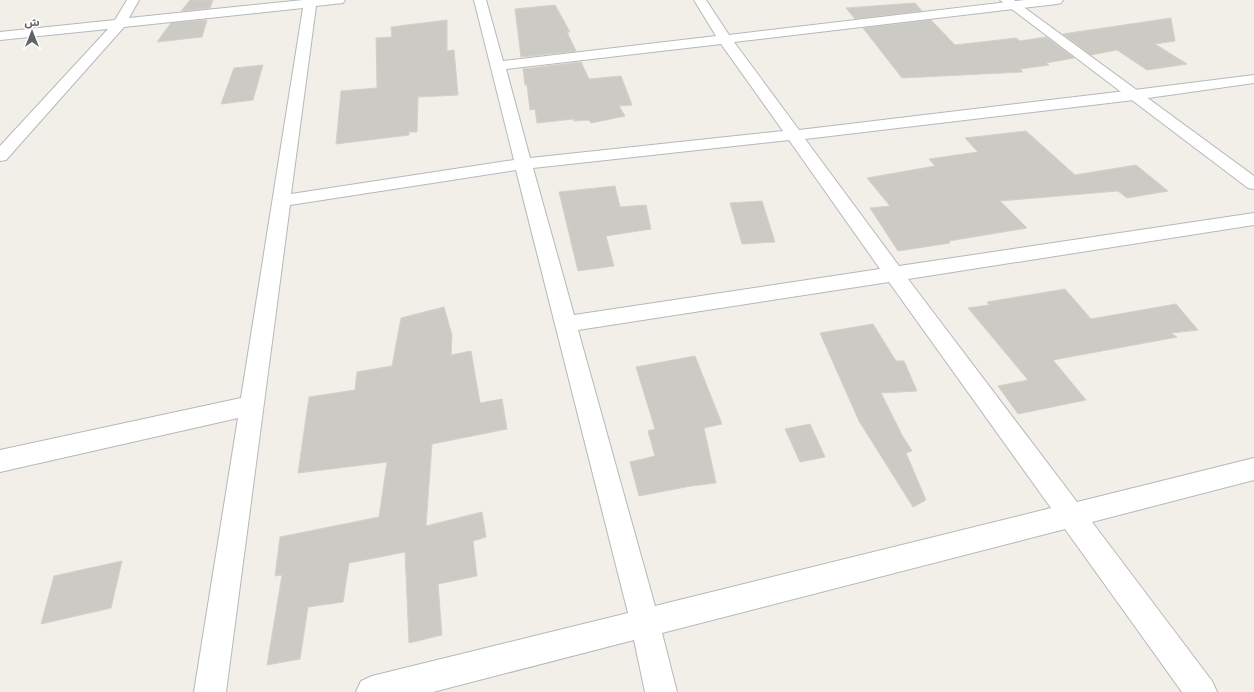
<svg xmlns="http://www.w3.org/2000/svg" width="1254" height="692" font-family="'IBM Plex Sans','Noto Sans Arabic',sans-serif">
	<style>
		.building { fill: #cccac5; stroke: #d6d1c6 }
		.lines { fill: none; stroke-linecap: round; stroke-linejoin: round }
		.minor-casing { stroke: #b5b8bc; stroke-width: 2 }
		.tertiary-casing { stroke: #b5b8bc; stroke-width: 2 }
		.minor { fill: #fff; fill-rule: evenodd }
		.tertiary { fill: #fff; fill-rule: evenodd }
	</style>
	<rect width="100%" height="100%" fill="#f1efe8"/>
	<!-- building -->
	<g class="building">
		<polygon points="190,0 213,0 210,8 181,11"/>
		<polygon points="915,3 922,11 855,19 846,8"/>
		<polygon points="555,5 570,32 567,32 576,51 521,57 515,9"/>
		<polygon points="1171,18 1175,41 1155,44 1187,64 1147,70 1117,50 1091,55 1063,34"/>
		<polygon points="207,20 202,37 157,42 171,23"/>
		<polygon points="447,20 447,51 454,50 458,95 418,97 417,132 409,132 409,135 336,144 341,91 377,88 376,38 392,37 391,27"/>
		<polygon points="931,20 955,45 1016,38 1020,41 1046,37 1074,58 1046,63 1049,65 1020,69 1023,72 902,78 863,28"/>
		<polygon points="581,62 589,79 621,76 632,105 619,106 625,116 591,123 589,120 574,121 574,119 537,123 535,109 530,110 527,85 525,85 523,69"/>
		<polygon points="263,65 253,100 221,104 234,68"/>
		<polygon points="1026,131 1075,175 1136,165 1168,191 1127,198 1118,191 1000,201 1027,228 949,241 950,243 898,251 870,208 890,206 867,178 935,166 929,159 978,152 965,138"/>
		<polygon points="615,186 620,207 646,205 651,229 606,236 614,266 578,271 559,192"/>
		<polygon points="762,201 775,242 742,244 730,203"/>
		<polygon points="1065,289 1091,319 1176,304 1198,330 1171,333 1177,337 1053,360 1086,400 1018,414 998,386 1028,380 968,308 989,305 987,302"/>
		<polygon points="444,307 452,335 451,355 471,351 480,403 502,399 507,429 432,444 426,526 482,512 486,537 473,541 477,576 438,584 442,635 409,643 405,552 349,563 343,602 308,607 300,659 267,665 282,575 275,576 280,537 379,517 387,462 298,473 309,397 355,390 357,372 392,366 401,318"/>
		<polygon points="873,324 896,361 904,361 917,391 881,393 902,435 912,451 906,453 926,500 913,507 859,421 820,333"/>
		<polygon points="695,356 722,424 704,428 716,483 691,486 639,496 630,462 655,456 648,431 655,429 636,367"/>
		<polygon points="810,424 825,457 800,462 785,429"/>
		<polygon points="122,561 111,608 41,624 54,576"/>
	</g>
	<g class="lines">
		<!-- minor casing -->
		<g class="minor-casing">
			<path id="minor" d="M127,0h12l-10,18 174,-18h42l-2,3 -27,3 -25,188 223,-34 -40,-160h12l17,61 213,-25 -22,-36h12l23,35 296,-35h38l-2,3 -4,1 -323,38 65,88 335,-40 120,-15v8l-120,17 -329,39 94,127 355,-53v12l-346,54 169,223 177,-44v22l-162,42 120,159 5,11h-35l-117,-163 -403,104 15,59h-32l-11,-52 -201,52h-77l5,-11 11,-5 256,-63 -112,-443 -226,35 -64,487h-32l44,-274 -238,54v-22l241,-52 62,-390 -179,19 -118,133 -6,1v-15l108,-117 -108,11v-8l115,-12zM721,44l62,87 -253,27 -24,-89zM789,140l91,129 -306,46 -41,-147zM889,282l162,226 -396,98 -77,-276z"/>
		</g>
		<!-- tertiary casing -->
		<g class="tertiary-casing">
			<polygon id="tertiary" points="1000,0 1014,0 1254,176 1254,189 1248,188"/>
		</g>
		<!-- minor -->
		<use href="#minor" class="minor"/>
		<!-- tertiary -->
		<use href="#tertiary" class="tertiary"/>
	</g>
	<!-- north arrow -->
	<g transform="translate(32 32)" stroke="#ffffff" stroke-width="3" paint-order="stroke">
	<path d="M0-3L7 15L0 10L-7 15Z" fill="#5f6368"/>
	<text y="-6" font-size="11" font-weight="bold" text-anchor="middle" fill="#5f6368">ش</text>
	</g>
</svg>
